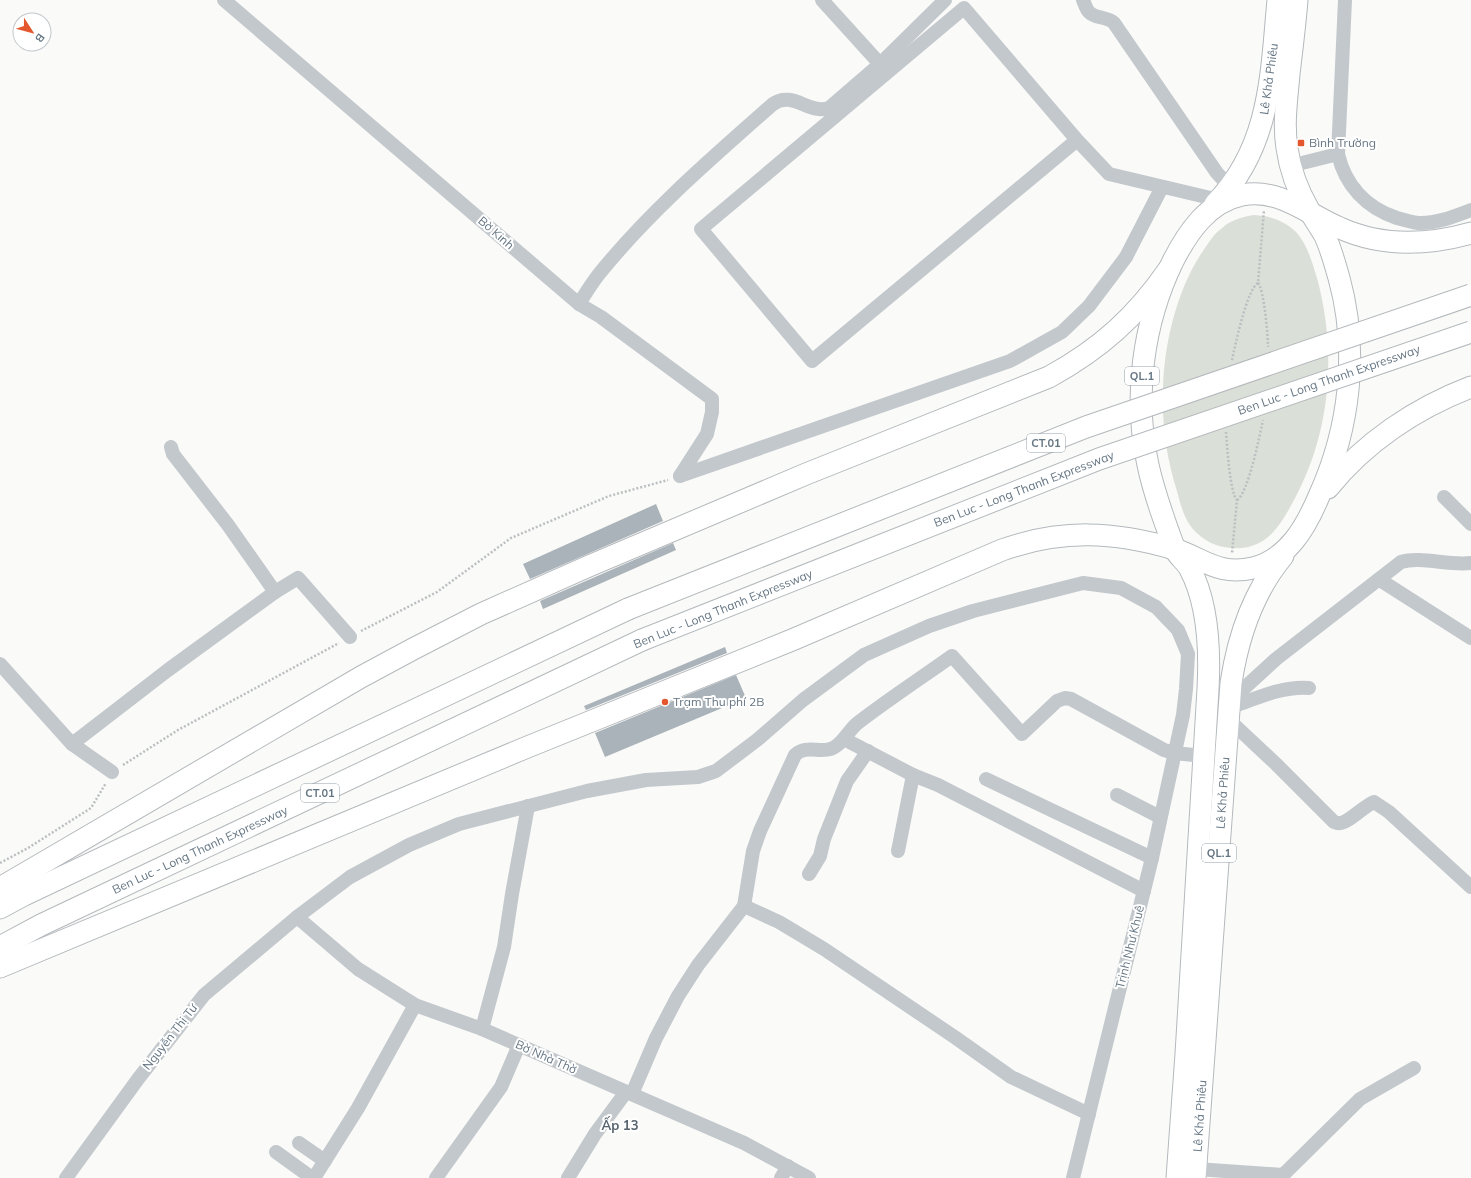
<svg xmlns="http://www.w3.org/2000/svg" width="1471" height="1178" font-family="Mulish,sans-serif">
	<style>
		.green { fill: #dadfd7 }
		.building { fill: #aab3b9 }
		.lines { fill: none; stroke-linecap: round; stroke-linejoin: round }
		.highway-casing { stroke: #b4b9bd; stroke-width: 23 }
		.path { stroke: #bbbfc2; stroke-width: 2.5; stroke-dasharray: 2 2; stroke-linecap: butt }
		.minor { stroke: #c3c8cc; stroke-width: 14 }
		.highway { stroke: #fff; stroke-width: 21 }
		.highway-bridge-casing { stroke: #b4b9bd; stroke-width: 23; stroke-linecap: butt }
		.highway-bridge { stroke: #fff; stroke-width: 21 }
		.poi-dot { fill: #e4572e; stroke: #fff; stroke-width: 1.5 }
		.labels { text-anchor: middle; stroke-width: 4; stroke-linejoin: round; paint-order: stroke }
		.shield { fill: #fff; stroke: #939fa8; stroke-width: 1 }
		.shield-label { font-size: 11px; font-weight: bold; fill: #657683 }
		.street-label { font-size: 12px; fill: #657683; stroke: #fff }
		.poi-label { font-size: 12px; fill: #657683; stroke: #fff; text-anchor: start }
		.neighbourhood-label { font-size: 13px; font-weight: bold; fill: #57646e; stroke: #fff }
	</style>
	<rect width="100%" height="100%" fill="#fafaf8"/>
	<!-- green -->
	<path class="green" d="M1254,215c16,1 29,5 41,16 12,12 17,31 22,47 20,74 14,154 -23,222 -14,26 -28,51 -63,48 -15,-1 -29,-8 -39,-20 -8,-10 -12,-25 -15,-37 -10,-31 -15,-64 -14,-97 0,-48 14,-107 42,-146 5,-7 9,-14 16,-19 9,-9 21,-12 33,-14z"/>
	<!-- building -->
	<g class="building">
		<polygon points="656,504 663,521 530,579 523,564"/>
		<polygon points="673,543 676,550 543,609 540,601"/>
		<polygon points="725,647 727,653 586,710 584,706"/>
		<polygon points="736,675 746,698 605,757 595,733"/>
	</g>
	<g class="lines">
		<!-- highway casing -->
		<g class="highway-casing">
			<g id="highway">
				<path d="M1215,204c56,-57 56,-130 63,-204"/>
				<path d="M1328,488c37,-46 88,-80 143,-101"/>
				<path d="M0,888l361,-211 52,-28 68,-35 108,-48 217,-92 243,-97c51,-28 87,-60 120,-108"/>
				<polyline points="0,908 24,895 628,609"/>
				<polyline points="0,947 41,925 642,640"/>
				<path d="M0,967l525,-219 267,-108 210,-90c59,-21 112,-19 172,-1 30,10 45,27 79,19 35,-9 53,-41 66,-72 31,-68 40,-146 20,-218 -4,-14 -8,-29 -14,-42 -5,-9 -11,-17 -16,-26 -11,-19 -19,-40 -22,-62 -4,-25 0,-49 2,-74 3,-25 6,-49 8,-74"/>
				<path d="M1177,1178l9,-124 22,-365c2,-37 0,-86 -18,-120 -4,-8 -13,-13 -16,-22 -10,-27 -20,-54 -26,-82 -15,-68 -5,-142 25,-204 15,-29 35,-59 69,-66 38,-7 65,19 98,33 42,19 88,17 131,5"/>
				<path d="M1195,1178l36,-495c7,-46 22,-91 52,-127"/>
			</g>
		</g>
		<!-- path -->
		<g class="path">
			<path d="M1258,283c6,6 10,53 10,64"/>
			<path d="M1232,360c3,-14 15,-71 26,-77l6,-73"/>
			<path d="M1226,432c1,12 4,62 11,68l-5,53"/>
			<path d="M1237,500c11,-6 23,-66 26,-80"/>
			<polyline points="361,631 437,592 511,538 609,496 668,480"/>
			<polyline points="123,765 178,730 339,643"/>
			<polyline points="0,863 28,848 91,808 106,783"/>
		</g>
		<!-- minor -->
		<g class="minor">
			<polyline points="224,0 579,304 601,317 712,399 712,412 707,434 680,476"/>
			<polyline points="822,0 880,64"/>
			<path d="M1083,0c2,4 3,9 6,12 6,7 18,4 25,11l103,150 13,14"/>
			<path d="M1345,0l-7,154c7,31 28,54 59,64 7,2 14,4 21,5 18,1 37,-7 53,-13"/>
			<polyline points="1077,140 812,361 701,229 964,8 1077,140 1109,174 1219,200"/>
			<polyline points="1290,166 1338,154"/>
			<path d="M579,304c6,-10 13,-21 20,-30 51,-63 114,-117 174,-170 19,-14 37,11 56,4l51,-44 65,-64"/>
			<polyline points="680,476 1010,361 1062,332 1089,306 1126,257 1162,187"/>
			<polyline points="1444,497 1471,524"/>
			<polyline points="1380,580 1471,638"/>
			<polyline points="275,592 298,578 350,637"/>
			<polyline points="0,664 72,744 112,772"/>
			<path d="M1229,702l47,-43 125,-97c20,-6 48,4 70,1"/>
			<path d="M1229,708c26,-9 52,-22 80,-20"/>
			<path d="M1228,719l48,45 58,58c2,0 4,2 6,1 8,0 24,-17 34,-21l15,10 82,75"/>
			<polyline points="844,739 913,775"/>
			<polyline points="72,744 168,670 275,592 228,525 173,454 171,447"/>
			<polyline points="986,779 1152,858"/>
			<polyline points="1117,795 1160,817"/>
			<polyline points="898,851 913,775 938,785 1144,891"/>
			<polyline points="809,874 820,856 824,839 847,781 868,751"/>
			<polyline points="744,906 779,922 824,949 956,1038 1011,1077 1089,1114"/>
			<polyline points="297,917 358,969 415,1005 482,1029 744,1143 809,1178"/>
			<polyline points="482,1029 504,947 512,894 528,806"/>
			<path d="M632,1094l24,-56 22,-42 20,-31 46,-59 9,-55 7,-20 35,-76c11,-11 26,-1 38,-7 11,-5 16,-19 26,-26 30,-23 62,-44 93,-66l70,78 35,-33 8,-3 6,1 93,51 10,3 30,3"/>
			<polyline points="299,1143 325,1161"/>
			<polyline points="276,1152 312,1178"/>
			<polyline points="1196,1169 1283,1175 1360,1099 1414,1068"/>
			<polyline points="66,1178 138,1079 204,995 297,917 350,877 409,845 459,824 587,791 646,780 698,777 716,771 757,740 803,700 864,655 929,626 973,611 1083,583 1121,588 1156,607 1178,630 1188,654 1186,689 1183,715 1152,858 1073,1178"/>
			<polyline points="314,1178 358,1108 415,1005"/>
			<polyline points="436,1178 501,1087 519,1045"/>
			<polyline points="568,1178 595,1134 626,1092"/>
			<polyline points="781,1178 788,1166"/>
		</g>
		<!-- highway -->
		<use href="#highway" class="highway"/>
		<!-- highway-bridge casing -->
		<g class="highway-bridge-casing">
			<g id="highway-bridge">
				<polyline points="628,609 1086,427 1471,295"/>
				<polyline points="642,640 1099,459 1471,332"/>
			</g>
		</g>
		<!-- highway-bridge -->
		<use href="#highway-bridge" class="highway-bridge"/>
	</g>
	<!-- markers -->
	<g class="poi-dot">
		<rect x="1297" y="139" width="8" height="8" rx="2"/>
		<circle cx="665" cy="702" r="4"/>
	</g>
	<g class="labels">
		<!-- shield labels -->
		<g class="shield">
			<rect x="1125" y="367" width="34" height="18" rx="3"/>
			<rect x="1027" y="434" width="38" height="18" rx="3"/>
			<rect x="301" y="784" width="38" height="18" rx="3"/>
			<rect x="1202" y="844" width="34" height="18" rx="3"/>
		</g>
		<g class="shield-label">
			<text x="1142" y="380">QL.1</text>
			<text x="1046" y="447">CT.01</text>
			<text x="320" y="797">CT.01</text>
			<text x="1219" y="857">QL.1</text>
		</g>
		<!-- street labels -->
		<g class="street-label">
			<text transform="translate(1269 79) rotate(-82)" y="4">Lê Khả Phiêu</text>
			<text transform="translate(496 233) rotate(41)" y="4">Bờ Kinh</text>
			<text transform="translate(1329 380) rotate(-19)" y="4">Ben Luc - Long Thanh Expressway</text>
			<text transform="translate(1024 489) rotate(-21)" y="4">Ben Luc - Long Thanh Expressway</text>
			<text transform="translate(723 609) rotate(-22)" y="4">Ben Luc - Long Thanh Expressway</text>
			<text transform="translate(1223 793) rotate(-86)" y="4">Lê Khả Phiêu</text>
			<text transform="translate(200 850) rotate(-25)" y="4">Ben Luc - Long Thanh Expressway</text>
			<text transform="translate(1130 947) rotate(-76)" y="4">Trịnh Như Khuê</text>
			<text transform="translate(170 1037) rotate(-52)" y="4">Nguyễn Thị Tư</text>
			<text transform="translate(546 1057) rotate(24)" y="4">Bờ Nhà Thờ</text>
			<text transform="translate(1200 1116) rotate(-86)" y="4">Lê Khả Phiêu</text>
		</g>
		<!-- poi labels -->
		<g class="poi-label">
			<text x="1309" y="147">Bình Trường</text>
			<text x="673" y="706">Trạm Thu phí 2B</text>
		</g>
		<!-- neighbourhood labels -->
		<g class="neighbourhood-label">
			<text x="620" y="1130">Ấp 13</text>
		</g>
	</g>
	<!-- north arrow -->
	<g transform="translate(32 32) rotate(126)"><circle r="19" fill="#ffffff" stroke="#c1c8cd"/>
	<path d="M0-3L7 15L0 10L-7 15Z" fill="#e4572e"/>
	<text y="-6" font-size="11" font-weight="bold" text-anchor="middle" fill="#657683">B</text>
	</g>
</svg>
